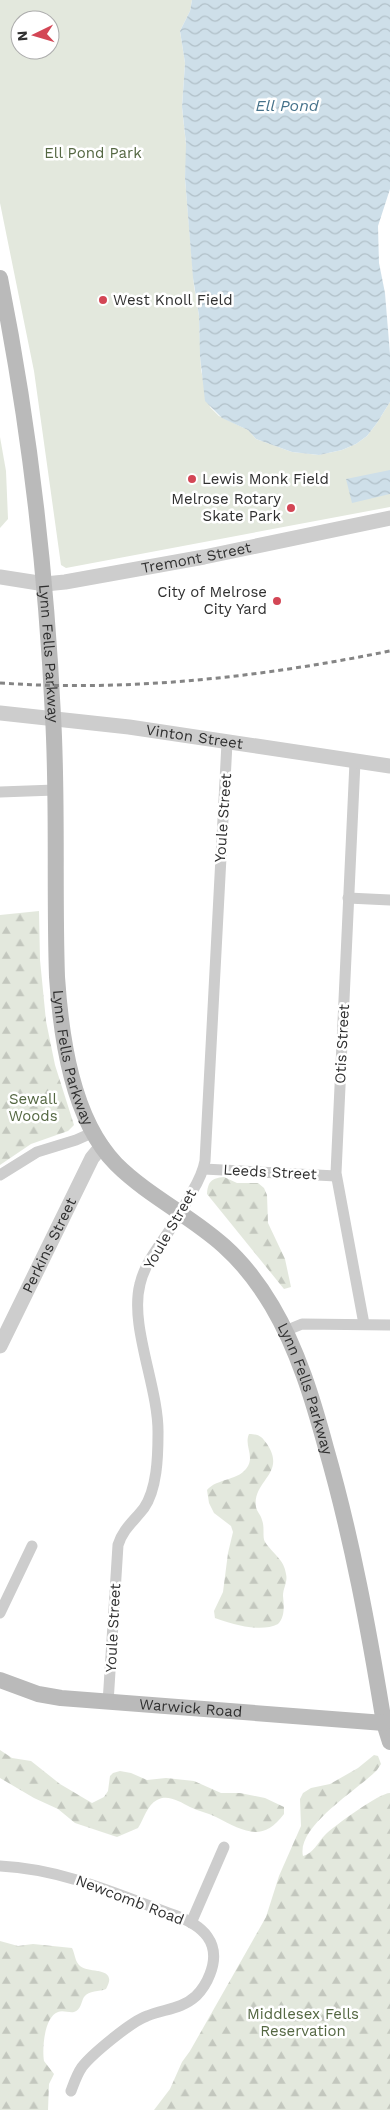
<svg xmlns="http://www.w3.org/2000/svg" width="390" height="2110" font-family="'Work Sans',sans-serif">
	<style>
		.green { fill: #e3e8dd; fill-rule: evenodd }
		.forest { fill: url(#forest-firs) }
		.water { fill: url(#water-waves) }
		.lines { fill: none; stroke-linecap: round; stroke-linejoin: round }
		.minor { stroke: #cdcdcd; stroke-width: 11 }
		.tertiary { stroke: #cdcdcd; stroke-width: 15 }
		.secondary { stroke: #bababa; stroke-width: 16 }
		.rail { stroke: #858585; stroke-width: 3; stroke-dasharray: 5 4; stroke-linecap: butt }
		.poi-dot { fill: #d34655; stroke: #fff; stroke-width: 2 }
		.labels { text-anchor: middle; stroke-width: 5; stroke-linejoin: round; paint-order: stroke }
		.park-label { font-size: 15px; fill: #546742; stroke: #fff }
		.poi-label { font-size: 15px; fill: #303030; stroke: #fff; text-anchor: start }
		.street-label { font-size: 15px; fill: #303030; stroke: #fff }
		.water-label { font-size: 16px; font-style: italic; fill: #46728a; stroke: #fff }
	</style>
	<defs>
		<pattern id="forest-firs" width="22" height="20" patternUnits="userSpaceOnUse" patternTransform="scale(1.25)"><rect width="22" height="20" fill="#e3e8dd"/><path d="M5 1l3.5 6h-7zM16 11l3.5 6h-7z" fill="#c3c7be"/></pattern>
		<pattern id="water-waves" width="16" height="10" patternUnits="userSpaceOnUse" patternTransform="scale(1.25)"><rect width="16" height="10" fill="#cedfe9"/><path d="M0 5q4-4 8 0t8 0" fill="none" stroke="#b1c0c8"/></pattern>
	</defs>
	<rect width="100%" height="100%" fill="#fff"/>
	<!-- green -->
	<g class="green">
		<path d="M0,0h192l-2,11 -10,20 5,32 -3,44 5,47 -2,24 9,108 5,30 2,54 9,37 9,9 29,14 8,9 36,13 27,3 23,-5 14,-6 11,-8 10,-13 13,-21v105l-324,61 -5,-3 -27,-194 -34,-168zM20,20h30v30h-30z"/>
		<polygon points="0,437 6,471 8,519 0,528"/>
	</g>
	<!-- forest -->
	<g class="forest">
		<polygon points="39,911 40,960 46,1021 55,1065 74,1125 68,1131 31,1144 0,1165 0,915"/>
		<path d="M224,1177l13,6h21l6,5 3,7 1,28 17,36 6,28 -7,2 -77,-95c1,-12 4,-16 17,-17z"/>
		<path d="M249,1434c10,0 13,3 18,10 20,30 -15,36 -11,63 1,5 5,8 6,13 3,7 0,17 3,22 8,12 19,17 21,32 2,8 -3,14 -3,22 1,10 2,21 -5,28 -17,9 -47,0 -63,-6l-1,-7 9,-19 5,-39 5,-21 -2,-6 -17,-13 -5,-10 -2,-13c10,-12 33,-9 41,-24 6,-11 -4,-21 1,-32z"/>
		<path d="M0,1750l12,8 19,3 29,23 32,19 12,-6 4,-6 2,-15 3,-3 7,-2 11,2 16,7 19,-2 28,3 27,12h19l25,5 19,9v7c-22,30 -42,16 -68,3 -8,-4 -18,-6 -26,-10 -10,-5 -22,-13 -33,-7 -10,5 -13,19 -19,28l-21,9 -42,-14 -17,-14 -24,-11 -34,-20z"/>
		<path d="M374,1755l4,1 3,8 -4,6c-18,19 -81,56 -74,86 10,-2 15,-14 22,-21 9,-9 54,-42 65,-42v317h-236l16,-21 12,-27 8,-11 76,-134 13,-41 22,-50 -1,-27 3,-6 8,-5 19,-4 28,-16z"/>
		<path d="M0,1941l18,5 15,-2 39,4c3,6 3,14 8,18 9,8 39,0 26,23 -7,3 -17,1 -22,8 -3,5 -3,13 -10,15 -5,1 -11,-2 -16,0 -14,5 -16,37 -14,49l10,13 -5,10 -1,26h-48z"/>
	</g>
	<!-- water -->
	<g class="water">
		<polygon points="192,0 390,0 390,189 378,226 379,263 385,293 390,354 390,402 377,423 367,436 356,444 342,450 319,455 292,452 256,439 248,430 222,418 205,401 200,356 199,316 193,278 185,178 186,144 182,107 185,63 180,31 190,11"/>
		<polygon points="390,470 390,494 352,503 346,479"/>
	</g>
	<g class="lines">
		<!-- minor -->
		<g class="minor">
			<polyline points="355,762 336,1173 364,1324"/>
			<polyline points="0,792 55,790"/>
			<polyline points="348,898 390,900"/>
			<polyline points="204,1169 336,1176"/>
			<polyline points="0,1175 37,1152 76,1140 94,1132"/>
			<polyline points="285,1331 302,1324 390,1325"/>
			<polyline points="0,1613 32,1546"/>
			<path d="M108,1703l10,-158c5,-16 16,-24 26,-37 13,-19 14,-51 14,-74 1,-46 -29,-108 -18,-150 5,-22 21,-40 33,-59 7,-11 13,-22 19,-33 6,-10 11,-20 13,-31l22,-418"/>
			<path d="M0,1866c62,3 117,28 174,49 29,10 48,28 36,59 -3,8 -8,16 -14,22 -14,13 -32,13 -49,20 -15,5 -55,38 -65,51 -5,7 -8,16 -11,24"/>
			<polyline points="191,1923 224,1847"/>
		</g>
		<!-- tertiary -->
		<g class="tertiary">
			<path id="s1" d="M0,577l45,7 20,-2 139,-25 186,-39"/>
			<path id="s2" d="M0,713l129,14 261,39"/>
			<path id="s3" d="M0,1346l92,-188 10,-12"/>
		</g>
		<!-- secondary -->
		<g class="secondary">
			<path id="s4" d="M0,278c29,145 46,291 53,438 5,87 1,174 4,261 4,60 15,142 59,187 32,32 75,52 108,82 20,18 35,38 48,60 26,44 41,94 54,142 26,90 43,183 58,275l6,19"/>
			<path id="s5" d="M0,1680l38,14 23,4 323,25"/>
		</g>
		<!-- rail -->
		<path class="rail" d="M0,683c130,9 262,-6 390,-32"/>
	</g>
	<!-- markers -->
	<g class="poi-dot">
		<circle cx="103" cy="300" r="5"/>
		<circle cx="192" cy="479" r="5"/>
		<circle cx="291" cy="508" r="5"/>
		<circle cx="277" cy="601" r="5"/>
	</g>
	<g class="labels">
		<!-- park labels -->
		<g class="park-label">
			<text x="93" y="158">Ell Pond Park</text>
			<text x="33" y="1104">Sewall<tspan x="33" dy="17">Woods</tspan></text>
			<text x="303" y="2019">Middlesex Fells<tspan x="303" dy="17">Reservation</tspan></text>
		</g>
		<!-- poi labels -->
		<g class="poi-label">
			<text x="113" y="305">West Knoll Field</text>
			<text x="202" y="484">Lewis Monk Field</text>
			<text x="281" y="504" text-anchor="end">Melrose Rotary<tspan x="281" dy="17">Skate Park</tspan></text>
			<text x="267" y="597" text-anchor="end">City of Melrose<tspan x="267" dy="17">City Yard</tspan></text>
		</g>
		<!-- street labels -->
		<g class="street-label">
			<text dy="5" stroke="none"><textPath href="#s1" startOffset="199">Tremont Street</textPath></text>
			<text dy="5" stroke="none"><textPath href="#s4" startOffset="379">Lynn Fells Parkway</textPath></text>
			<text dy="5" stroke="none"><textPath href="#s2" startOffset="196">Vinton Street</textPath></text>
			<text transform="translate(223 818) rotate(-86)" y="5">Youle Street</text>
			<text transform="translate(342 1044) rotate(-87)" y="5">Otis Street</text>
			<text dy="5" stroke="none"><textPath href="#s4" startOffset="785">Lynn Fells Parkway</textPath></text>
			<text transform="translate(270 1172) rotate(3)" y="5">Leeds Street</text>
			<text transform="translate(170 1229) rotate(-60)" y="5">Youle Street</text>
			<text dy="5" stroke="none"><textPath href="#s3" startOffset="112">Perkins Street</textPath></text>
			<text dy="5" stroke="none"><textPath href="#s4" startOffset="1205">Lynn Fells Parkway</textPath></text>
			<text transform="translate(113 1628) rotate(-87)" y="5">Youle Street</text>
			<text dy="5" stroke="none"><textPath href="#s5" startOffset="194">Warwick Road</textPath></text>
			<text transform="translate(130 1900) rotate(21)" y="5">Newcomb Road</text>
		</g>
		<!-- water labels -->
		<g class="water-label">
			<text x="287" y="111">Ell Pond</text>
		</g>
	</g>
	<!-- north arrow -->
	<g transform="translate(35 35) rotate(265)"><circle r="24" fill="#ffffff" stroke="#acacac"/>
	<path d="M0-4L9 19L0 12L-9 19Z" fill="#d34655"/>
	<text y="-8" font-size="14" font-weight="bold" text-anchor="middle" fill="#303030">N</text>
	</g>
</svg>
